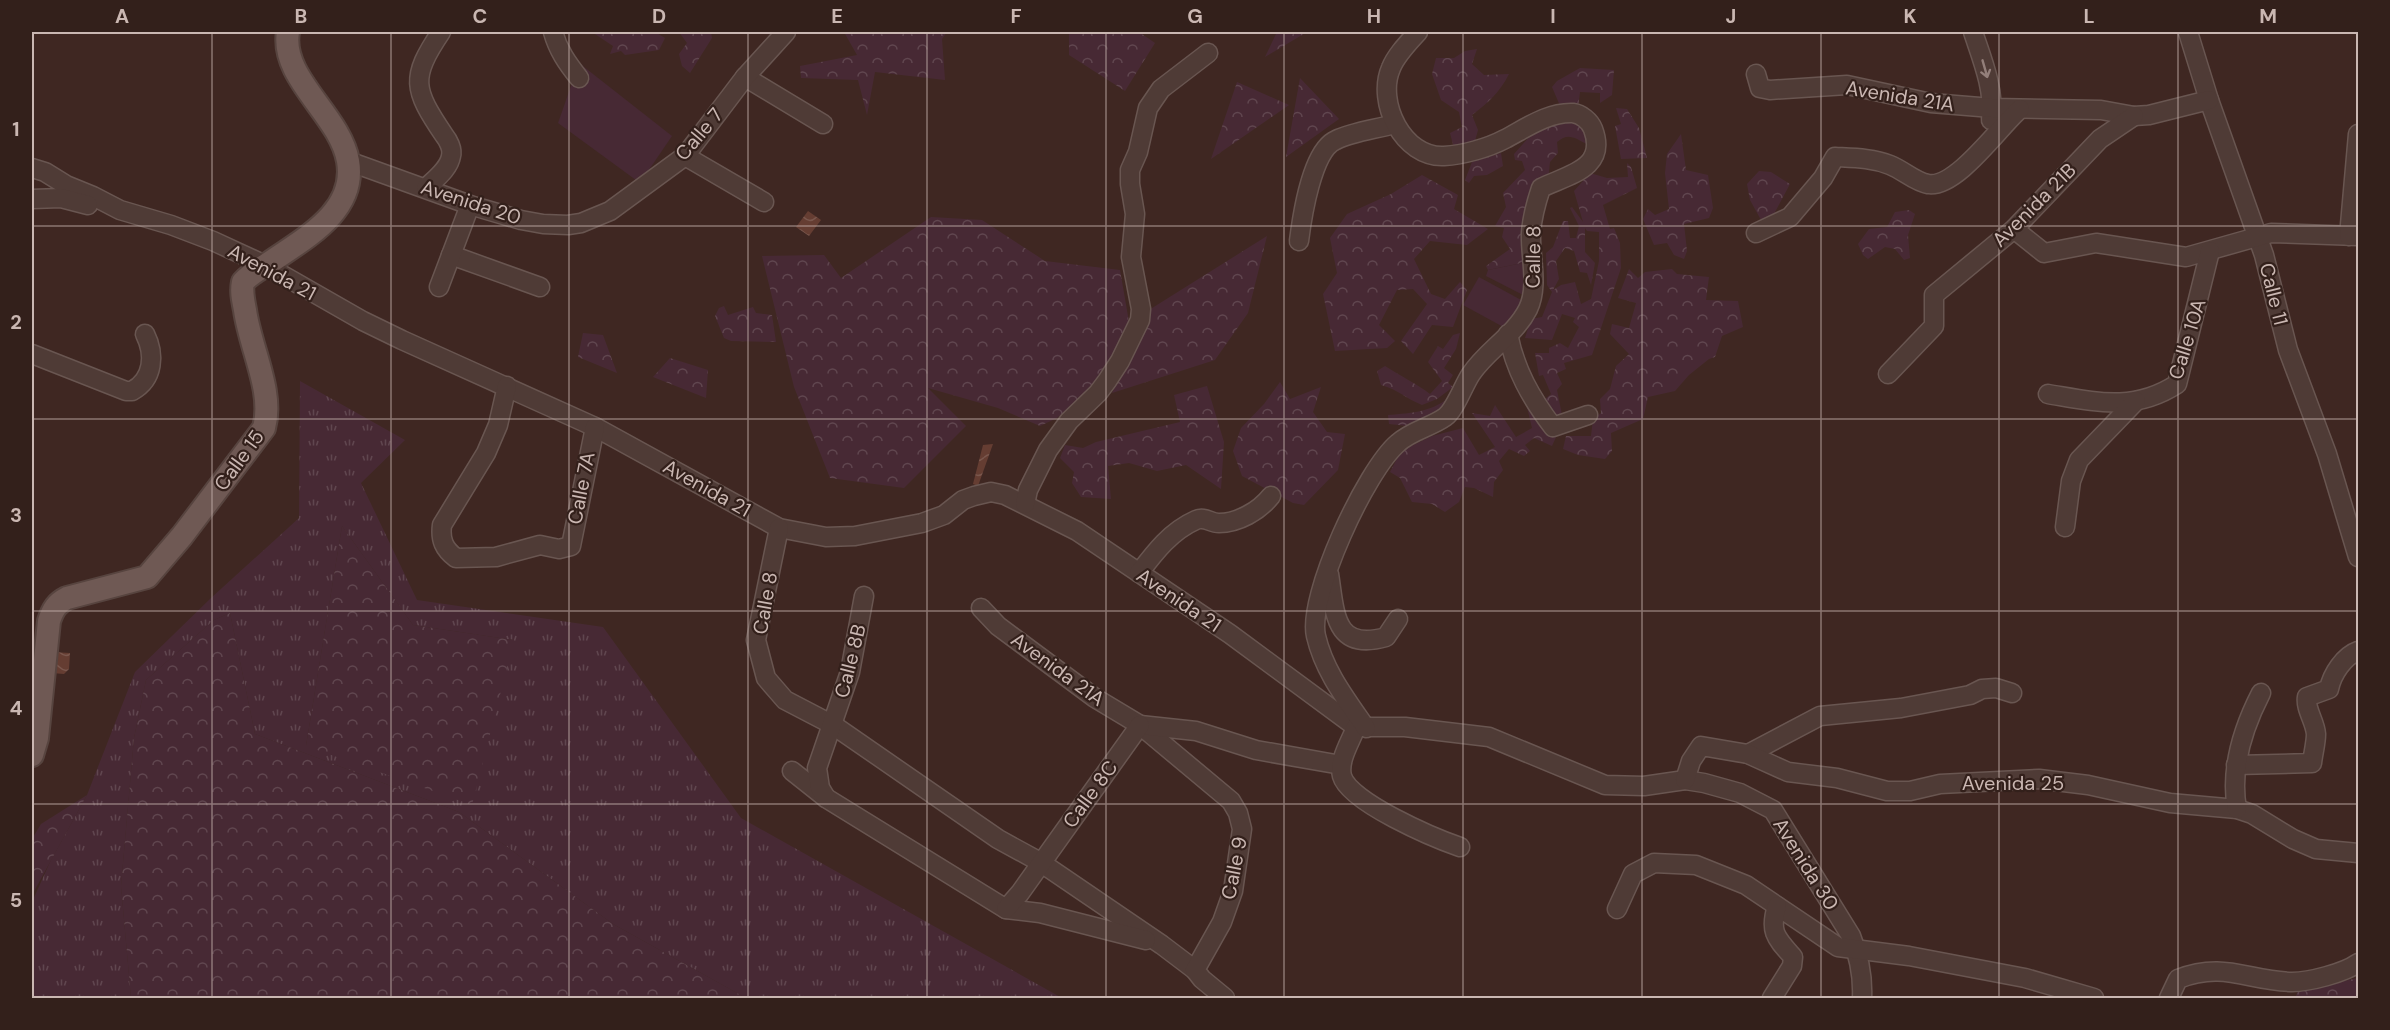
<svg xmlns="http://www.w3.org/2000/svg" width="2390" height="1030" font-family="'DM Sans',sans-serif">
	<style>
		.grass { fill: url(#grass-tufts); fill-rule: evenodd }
		.forest { fill: url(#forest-crowns); fill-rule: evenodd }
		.park { fill: #472934 }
		.water { fill: url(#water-waves) }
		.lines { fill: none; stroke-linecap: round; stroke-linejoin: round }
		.minor-casing { stroke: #695651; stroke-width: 21 }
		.major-casing { stroke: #57443f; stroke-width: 26 }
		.minor { stroke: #4f3b36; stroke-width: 18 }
		.major { stroke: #6f5954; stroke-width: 22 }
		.oneway { stroke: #937f7a }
		.grid { fill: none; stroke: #cab7b2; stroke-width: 1.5; stroke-opacity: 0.55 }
		.labels { text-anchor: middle; stroke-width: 4.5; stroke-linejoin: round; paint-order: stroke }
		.street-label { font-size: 20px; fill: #cab7b2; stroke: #33201b }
		.neatline { fill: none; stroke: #cab7b2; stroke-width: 2 }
		.grid-label { font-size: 20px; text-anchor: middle; font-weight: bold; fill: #cab7b2 }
	</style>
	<defs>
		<pattern id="grass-tufts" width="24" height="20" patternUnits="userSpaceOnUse" patternTransform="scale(1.5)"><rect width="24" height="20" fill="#472934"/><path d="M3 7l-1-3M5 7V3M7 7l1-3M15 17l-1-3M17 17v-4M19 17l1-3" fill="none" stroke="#60464f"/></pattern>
		<pattern id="forest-crowns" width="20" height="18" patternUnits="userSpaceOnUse" patternTransform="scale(1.5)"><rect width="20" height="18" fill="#472934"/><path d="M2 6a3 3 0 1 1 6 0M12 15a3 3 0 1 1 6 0" fill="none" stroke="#60464f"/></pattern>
		<pattern id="water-waves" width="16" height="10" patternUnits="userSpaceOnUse" patternTransform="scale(1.5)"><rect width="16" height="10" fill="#653d32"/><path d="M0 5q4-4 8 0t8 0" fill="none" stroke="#7a574d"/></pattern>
	</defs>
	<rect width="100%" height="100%" fill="#3f2722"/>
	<!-- grass -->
	<path class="grass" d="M300,381l105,59 -44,43 56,117 186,27 138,191 321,180h-316l-133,-74 -154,-112 -204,-78 -25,-121 -16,7 -68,60 -12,58 -13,148 10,112h-99v-96l18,-40 37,-67 48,-123 76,-74 88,-80zM342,526l71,99 101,15 -208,106z"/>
	<!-- forest -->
	<g class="forest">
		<polygon points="592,32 655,32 665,38 659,50 625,55 621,51 610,54 613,46"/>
		<polygon points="679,32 711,32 712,38 690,73 682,66 679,54 687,43"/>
		<polygon points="844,32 887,32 889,34 891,32 947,32 942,39 945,80 875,72 867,115 858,80 801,78 800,66 857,55"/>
		<polygon points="1069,32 1139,32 1155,43 1125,91 1069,55"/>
		<polygon points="1277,32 1307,32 1265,57"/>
		<path d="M1477,49l-5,15 12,11 25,-1c-9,18 -21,29 -37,41l6,15 -5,18 -18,4 -5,-19 12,-6 -3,-15 -18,-12 -9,-26 4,-16h18l11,-7z"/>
		<polygon points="1580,68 1614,70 1612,95 1600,103 1600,93 1580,92 1578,108 1561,108 1552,87 1557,81"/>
		<polygon points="1300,78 1339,119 1286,157"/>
		<polygon points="1237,82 1289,105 1211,159"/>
		<polygon points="1616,108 1627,109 1639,128 1647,158 1621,159 1615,126 1621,124"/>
		<path d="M1558,120l23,2 8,10 -2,12c-12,-6 -19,-12 -30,-2l1,11 -8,9 -2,19 -21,81 -39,8 -2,-4 24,-17 -8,-12 2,-9 -9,-2 11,-19 -3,-14 22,-23 -3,-9 -7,-1 -1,-6 16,-18z"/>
		<polygon points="1681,134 1686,170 1708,175 1713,208 1709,218 1684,224 1687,251 1684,259 1674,255 1667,243 1654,245 1643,219 1648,209 1655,215 1669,209 1665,173 1667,154"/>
		<polygon points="1501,153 1503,166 1487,175 1474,176 1469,183 1465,180 1472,162"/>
		<path d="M1627,163l4,4 6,21 -34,17 7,24 4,-1 6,15 1,25 -29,87 -28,8 2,6 -9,4 5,11 -5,6 6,30 -10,4 -15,-19 13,-11 -8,-19 -4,1 -4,-23h14v-5l11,-5 8,5 11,-21 -6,-5 2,-4 -13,-4 -10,26 -27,-2 6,-19 11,-2 10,-25 -5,-7 -1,-32 7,-6 10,-26h5l2,17h6l3,-12 -9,-18 2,-1 11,15 -9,-31 16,-18 17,5 21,-1zM1585,228l2,3 12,1v29l-8,38 -10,5 -6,-22 -14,3 -8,5 6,-11 -3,-18 9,-13 9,3 6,21 7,1 4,12 4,-22 -10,-11z"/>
		<polygon points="1759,171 1771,172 1790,184 1775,212 1777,217 1769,222 1761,220 1750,200 1747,184"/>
		<polygon points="1422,175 1458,195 1454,209 1488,229 1467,245 1430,241 1414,259 1431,294 1445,299 1460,282 1467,290 1453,327 1432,325 1413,354 1401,341 1427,304 1413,289 1397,290 1379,325 1395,341 1387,348 1335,351 1323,294 1337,273 1330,238 1347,214 1391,194"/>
		<polygon points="1909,210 1915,214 1908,235 1910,258 1904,260 1895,249 1885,247 1868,259 1863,255 1858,244 1869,229 1887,227 1895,212"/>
		<polygon points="931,217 982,220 1045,261 1120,270 1129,322 1102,383 1057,418 1040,426 998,408 928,388 966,426 904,488 830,478 794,387 762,256 824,255 841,278"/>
		<polygon points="1267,236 1248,313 1215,360 1112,393 1149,310"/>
		<polygon points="1629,269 1638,278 1645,272 1672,269 1677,274 1709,277 1706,300 1738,301 1743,327 1722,336 1715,357 1709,359 1689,375 1675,391 1648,397 1643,419 1611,433 1612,451 1605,459 1578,455 1563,449 1566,436 1591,436 1593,419 1601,413 1600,399 1610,389 1616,366 1629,354 1610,334 1612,324 1629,328 1636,303 1618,298"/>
		<polygon points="724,306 728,315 753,307 756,313 772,315 776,342 731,341 724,338 715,316 719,308"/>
		<polygon points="583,333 603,335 617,373 578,357"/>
		<path d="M1460,333l-4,16 -12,19 9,7 -5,8 5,4 -16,12 -15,6c-17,-7 -23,-15 -41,-20l-4,-14 8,-5c15,10 31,17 45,28l12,-13 -14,-19 10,-16 5,3 10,-14z"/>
		<polygon points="670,358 708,370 706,398 653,377"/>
		<polygon points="1280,382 1290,399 1321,387 1313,412 1327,432 1345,434 1338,470 1304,505 1293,503 1242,476 1233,451 1241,428 1264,404"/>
		<polygon points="1207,386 1224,442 1221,489 1186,465 1157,471 1129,463 1108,466 1111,499 1081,497 1072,483 1074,472 1060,458 1065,445 1083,448 1096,442 1180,422 1174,395"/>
		<path d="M1453,394l-3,15 -42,17 -19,-2 -1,-9c25,-2 46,-3 65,-21z"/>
		<polygon points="1534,404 1556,437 1552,446 1534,438 1525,445 1530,451 1524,456 1509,449 1499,461 1503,470 1494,482 1493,497 1474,488 1465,487 1459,502 1445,512 1432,504 1412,502 1400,478 1390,472 1401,451 1432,436 1463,428 1479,455 1495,447 1472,413 1490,416 1495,405 1516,437 1532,428 1527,407"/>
		<polygon points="342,526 413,625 514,640 472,805 306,746"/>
		<polygon points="230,613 255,734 459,812 613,924 746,998 131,998 121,886 134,738 146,680 214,620"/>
		<polygon points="87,795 32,895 32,839 41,824"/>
		<polygon points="2358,978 2358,998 2295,998 2298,991"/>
	</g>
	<!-- park -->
	<g class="park">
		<polygon points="579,63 672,136 640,183 558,123"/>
		<polygon points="1527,262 1527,297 1486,276 1488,270"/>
		<polygon points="1479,277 1523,301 1507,329 1463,305"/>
	</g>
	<!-- water -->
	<g class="water">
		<polygon points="808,211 821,220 809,236 796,227"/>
		<polygon points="993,444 978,486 973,484 983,445"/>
		<polygon points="53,652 70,653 69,669 64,674 52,673"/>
	</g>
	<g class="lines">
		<!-- minor casing -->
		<g class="minor-casing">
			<g id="minor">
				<path d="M553,32c5,18 14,31 26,46"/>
				<path d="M1973,32c9,27 22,58 18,88"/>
				<polyline points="2188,32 2209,100 2264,255 2288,350 2327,454 2358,557"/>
				<polyline points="1756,74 1760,88 1770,90 1847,85 1931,103 1992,108 2101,110 2134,116 2149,115 2209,100"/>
				<polyline points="745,77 823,124"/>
				<polyline points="685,156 764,202"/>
				<polyline points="348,161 470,205 521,220 543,224 568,225 581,223 610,211 685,156 745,77 786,32"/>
				<path d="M32,168l13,4 21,13 27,11 27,14 51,15 42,16 52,24 98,56 39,19 193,87 184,101 47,9 29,-1 67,-13 22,-8 19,-15 11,-4 17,-4 14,3 72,36 153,103 126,93h49l84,10 116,48 39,1 41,-6 19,3 36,10 33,17 78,126c8,20 12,41 11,62"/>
				<path d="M426,188c9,-9 23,-19 25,-32 2,-7 -3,-16 -7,-21 -31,-46 -34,-57 -3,-103"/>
				<polyline points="32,199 61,198 88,205"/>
				<polyline points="2014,229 2044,253 2096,243 2186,257 2271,233 2358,236"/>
				<path d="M1756,233l34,-16 33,-39 12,-21c19,1 37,1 55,8 13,5 25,17 38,19 28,5 72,-58 92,-75"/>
				<polyline points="2349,236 2358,134"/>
				<path d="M1299,241c3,-24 13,-91 37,-101 16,-8 41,-11 58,-16"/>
				<polyline points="451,255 540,287"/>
				<polyline points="439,287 470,205"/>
				<path d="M1508,334c7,36 23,64 45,93l35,-12"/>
				<path d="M32,354l94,37h6c22,-12 23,-37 13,-57"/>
				<polyline points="1888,374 1934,326 1934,295 2014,229 2100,139 2134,116"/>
				<path d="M507,386l-9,39 -12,28 -44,72c-2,15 2,24 14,33l40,-1 44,-12 19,4 12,-3 24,-119"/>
				<path d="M2048,394c48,8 86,18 129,-10l33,-133"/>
				<polyline points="1025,504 1028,490 1048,450 1069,421 1098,393 1107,381 1120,361 1140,320 1141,309 1131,257 1135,214 1130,184 1130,170 1138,152 1148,108 1161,89 1208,53"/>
				<polyline points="2065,527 2071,481 2079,460 2136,401"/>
				<polyline points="779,528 756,640 766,678 785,700 833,725 998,839 1040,862 1162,945 1195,970"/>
				<path d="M1139,573c16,-21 32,-42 57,-53 9,-4 14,3 23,3 19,0 40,-12 52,-27"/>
				<path d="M1329,574c6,37 4,78 57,63l12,-18"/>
				<polyline points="981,608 998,626 1095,698 1140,725 1231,801 1238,813 1242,829 1233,891 1222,922 1195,970 1202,979 1225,998"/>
				<polyline points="1140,725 1196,731 1256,750 1341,765"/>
				<path d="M1356,727c-5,14 -18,33 -14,49 7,26 92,62 118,71"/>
				<path d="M1366,728c-20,-29 -42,-57 -50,-92 -9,-39 50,-166 82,-193 13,-12 33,-16 47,-26 10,-7 19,-33 26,-43 16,-24 44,-39 57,-65 11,-23 2,-52 3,-76 1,-16 5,-30 10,-45 26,-13 67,-19 52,-59 -3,-8 -12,-15 -20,-16 -25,-1 -47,15 -68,26 -17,9 -42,16 -61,17 -41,2 -68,-54 -53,-88 5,-13 18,-26 27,-36"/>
				<polyline points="1748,754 1820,716 1901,708 1970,695 1982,689 1996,688 2012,693"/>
				<path d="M2236,765l76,-2c1,-9 4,-20 4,-29 -1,-13 -11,-25 -9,-37l22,-8c3,-15 15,-33 29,-38"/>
				<polyline points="792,771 826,798 1006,909 1040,913 1146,940"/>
				<polyline points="1685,780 1691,761 1701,746 1748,754 1788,772 1837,778 1887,791 1910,791 1940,784 2039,779 2088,785 2170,803 2237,809 2252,814 2293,839 2316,849 2358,853"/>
				<polyline points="826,798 820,788 817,768 850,672 864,596"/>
				<path d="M2237,809c-7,-39 6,-81 24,-116"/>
				<polyline points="1006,909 1020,893 1140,725"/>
				<polyline points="1617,909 1633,874 1654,863 1696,865 1746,885 1838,947 1909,956 2025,978 2094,998"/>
				<path d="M1772,998l20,-32 1,-9c-17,-19 -24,-25 -16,-51"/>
				<path d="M2169,998l9,-19c46,-18 70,2 114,3 17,0 52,-9 66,-19"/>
			</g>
		</g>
		<!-- major casing -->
		<g class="major-casing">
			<path id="major" d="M32,755l5,-17 12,-117c4,-12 8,-18 18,-23l80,-21 35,-41 82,-108c10,-37 -14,-80 -19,-118 -2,-10 -4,-19 -2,-28 7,-8 17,-13 26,-19 34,-24 88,-51 79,-102 -8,-46 -68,-83 -60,-129"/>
		</g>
		<!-- minor -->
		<use href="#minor" class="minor"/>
		<!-- major -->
		<use href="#major" class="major"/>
	</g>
	<!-- one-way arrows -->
	<defs><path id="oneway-shaft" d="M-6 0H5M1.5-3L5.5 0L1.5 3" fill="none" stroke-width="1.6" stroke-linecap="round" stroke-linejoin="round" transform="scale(1.5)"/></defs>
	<use class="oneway" href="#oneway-shaft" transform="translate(1985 69) rotate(74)"/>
	<!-- grid -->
	<path class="grid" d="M212,32v966M391,32v966M569,32v966M748,32v966M927,32v966M1106,32v966M1284,32v966M1463,32v966M1642,32v966M1821,32v966M1999,32v966M2178,32v966M32,226h2326M32,419h2326M32,611h2326M32,804h2326"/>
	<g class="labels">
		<!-- street labels -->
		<g class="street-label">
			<text transform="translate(1900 96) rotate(9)" y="7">Avenida 21A</text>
			<text transform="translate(699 134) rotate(-50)" y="7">Calle 7</text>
			<text transform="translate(471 202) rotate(18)" y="7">Avenida 20</text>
			<text transform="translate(2034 205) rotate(-45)" y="7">Avenida 21B</text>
			<text transform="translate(1533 257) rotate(-89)" y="7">Calle 8</text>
			<text transform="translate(272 272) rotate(28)" y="7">Avenida 21</text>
			<text transform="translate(2274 294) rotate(76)" y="7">Calle 11</text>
			<text transform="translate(2187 339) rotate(-73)" y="7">Calle 10A</text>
			<text transform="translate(239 460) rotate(-54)" y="7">Calle 15</text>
			<text transform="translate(581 488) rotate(-79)" y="7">Calle 7A</text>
			<text transform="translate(707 488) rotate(29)" y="7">Avenida 21</text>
			<text transform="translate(1179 600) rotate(34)" y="7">Avenida 21</text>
			<text transform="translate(765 603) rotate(-80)" y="7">Calle 8</text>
			<text transform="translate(850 661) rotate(-76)" y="7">Calle 8B</text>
			<text transform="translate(1058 669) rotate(36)" y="7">Avenida 21A</text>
			<text x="2013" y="790">Avenida 25</text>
			<text transform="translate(1090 794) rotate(-54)" y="7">Calle 8C</text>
			<text transform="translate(1806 864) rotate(58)" y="7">Avenida 30</text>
			<text transform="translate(1234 868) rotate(-79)" y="7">Calle 9</text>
		</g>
	</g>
	<!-- border -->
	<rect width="2390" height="1030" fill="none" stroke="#33201b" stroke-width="66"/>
	<rect x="33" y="33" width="2324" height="964" class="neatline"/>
	<g class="grid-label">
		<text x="122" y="23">A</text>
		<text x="301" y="23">B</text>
		<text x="480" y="23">C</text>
		<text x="659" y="23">D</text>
		<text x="837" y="23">E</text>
		<text x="1016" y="23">F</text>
		<text x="1195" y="23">G</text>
		<text x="1374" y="23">H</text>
		<text x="1553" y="23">I</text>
		<text x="1731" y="23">J</text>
		<text x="1910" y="23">K</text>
		<text x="2089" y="23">L</text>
		<text x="2268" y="23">M</text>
		<text x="16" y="136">1</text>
		<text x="16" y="329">2</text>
		<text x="16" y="522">3</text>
		<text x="16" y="715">4</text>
		<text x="16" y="907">5</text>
	</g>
</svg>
